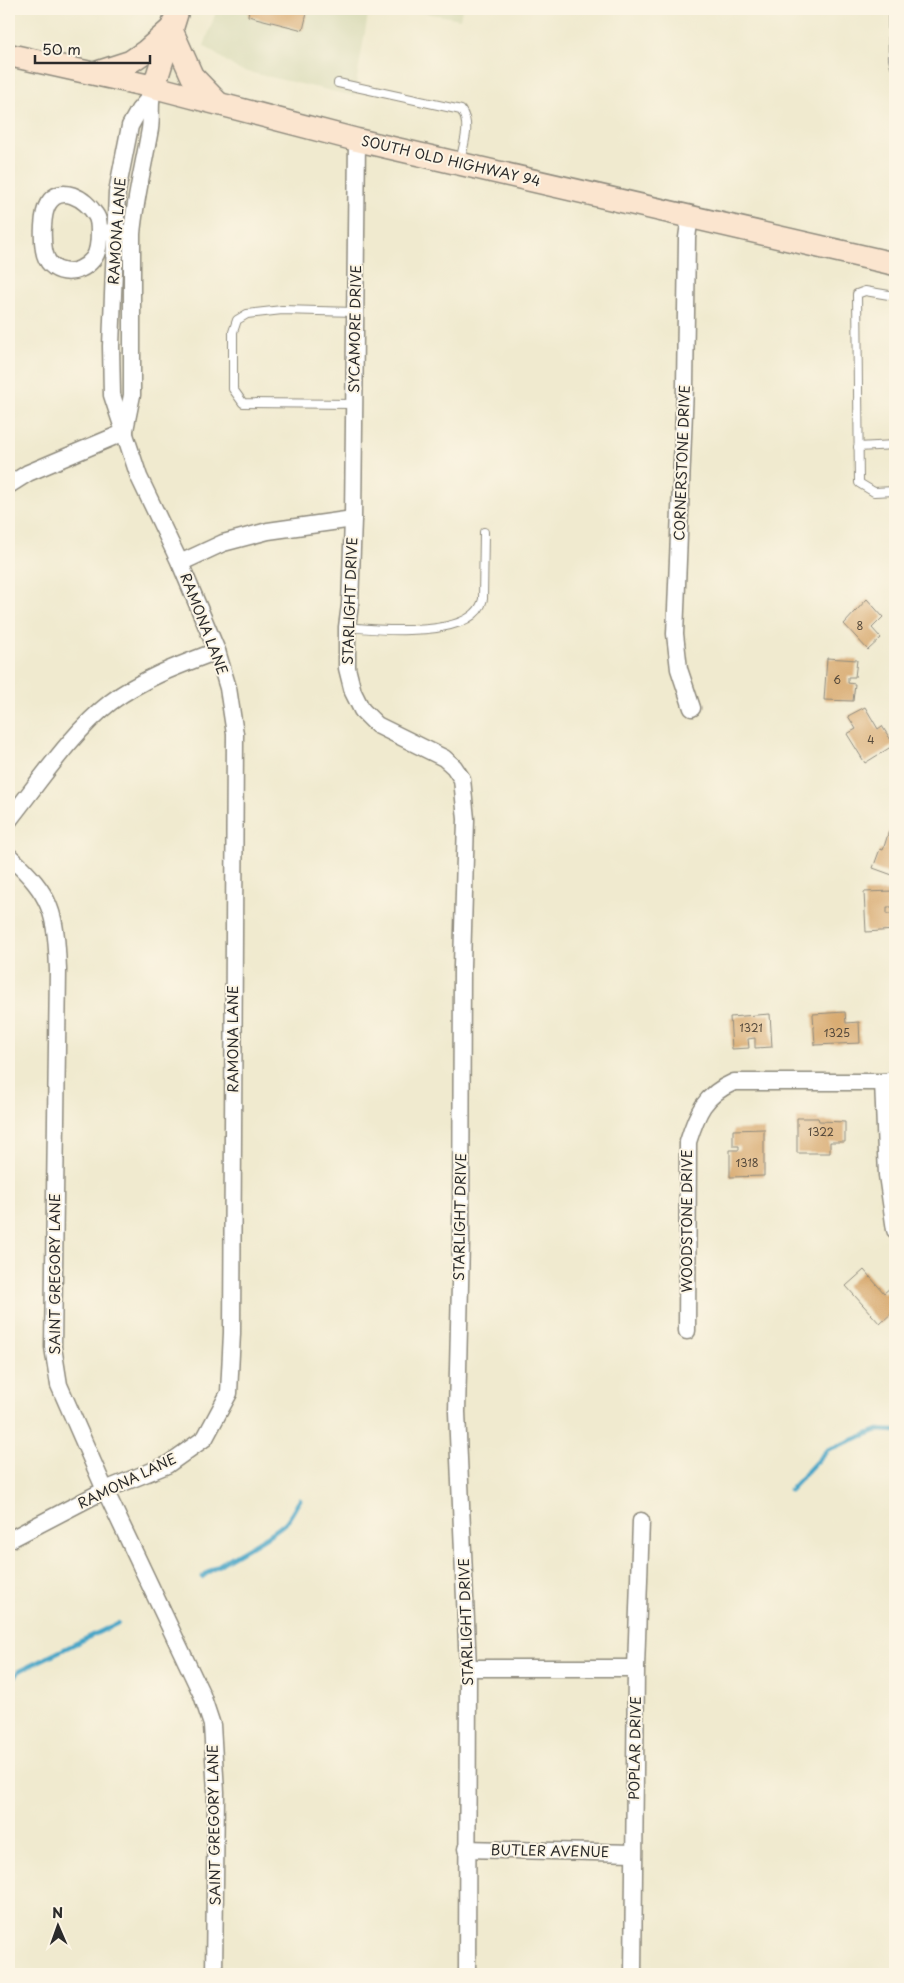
<svg xmlns="http://www.w3.org/2000/svg" width="904" height="1983" font-family="'Playpen Sans',sans-serif">
	<style>
		.built { fill: #dddebc }
		.lines { fill: none; stroke-linecap: round; stroke-linejoin: round }
		.stream { stroke: #48a6c7; stroke-width: 4.5 }
		.building { fill: #d7a86d }
		.lane-casing { stroke: #8e8a7d; stroke-width: 10 }
		.street-casing { stroke: #8e8a7d; stroke-width: 19 }
		.secondary-casing { stroke: #8e8a7d; stroke-width: 25 }
		.lane { stroke: #fff; stroke-width: 8 }
		.street { stroke: #fff; stroke-width: 16 }
		.secondary { stroke: #fbe5cf; stroke-width: 22 }
		.labels { text-anchor: middle; stroke-width: 4; stroke-linejoin: round; paint-order: stroke }
		.number-label { font-size: 11px; fill: #564a3c }
		.street-label { font-size: 14px; fill: #2b2b2b; stroke: #fcf5e5 }
	</style>
	<rect width="100%" height="100%" fill="#fcf5e5"/>
	<filter id="ink" filterUnits="userSpaceOnUse"><feTurbulence type="fractalNoise" baseFrequency=".02" numOctaves="2"/><feDisplacementMap in="SourceGraphic" scale="10" xChannelSelector="R" yChannelSelector="G"/><feConvolveMatrix kernelMatrix="1 2 1 2 8 2 1 2 1" color-interpolation-filters="sRGB"/></filter>
	<filter id="wash" filterUnits="userSpaceOnUse"><feTurbulence type="fractalNoise" baseFrequency=".0096" numOctaves="4" result="noise"/><feDisplacementMap in="SourceGraphic" scale="20" xChannelSelector="R" yChannelSelector="G"/><feGaussianBlur stdDeviation="1.12" result="paint"/><feColorMatrix in="noise" values="0 0 0 0 0 0 0 0 0 0 0 0 0 0 0 0 0 1.4 0 .05"/><feComposite in="paint" operator="in"/></filter>
	<g filter="url(#wash)">
		<rect width="100%" height="100%" fill="#f0eacf"/>
		<!-- built -->
		<g class="built">
			<polygon points="217,9 369,9 354,96 239,70 204,46"/>
			<polygon points="403,9 462,9 460,19"/>
		</g>
		<g class="lines">
			<!-- stream -->
			<g class="stream">
				<polyline points="790,1490 827,1450 878,1430 895,1431"/>
				<path d="M202,1577c25,-21 58,-32 83,-54 6,-6 10,-16 15,-23"/>
				<polyline points="9,1684 19,1671 118,1623"/>
			</g>
		</g>
		<g id="blocks">
			<!-- building -->
			<g class="building">
				<polygon points="249,9 308,9 303,30 248,16"/>
				<polygon points="867,599 883,617 872,628 881,638 868,650 844,624"/>
				<polygon points="827,658 857,660 855,677 848,677 848,683 855,684 853,701 824,700"/>
				<polygon points="865,707 878,729 882,726 894,745 865,763 847,734 856,729 848,716"/>
				<polygon points="889,831 895,833 895,876 873,868 880,849 883,850"/>
				<polygon points="893,891 894,907 887,907 887,914 894,914 895,930 866,932 864,892"/>
				<polygon points="845,1012 846,1023 859,1022 860,1043 815,1045 813,1014"/>
				<polygon points="770,1014 772,1047 755,1048 755,1038 748,1039 749,1048 732,1049 730,1017"/>
				<polygon points="797,1118 818,1118 819,1121 845,1122 845,1142 830,1142 830,1153 797,1153"/>
				<polygon points="764,1129 764,1176 730,1177 730,1150 739,1150 739,1146 733,1146 733,1130"/>
				<polygon points="864,1270 884,1293 890,1288 895,1295 895,1310 880,1324 846,1286"/>
			</g>
		</g>
	</g>
	<g filter="url(#ink)">
		<use href="#blocks" fill-opacity="0" stroke="#8e8a7d" stroke-width="1"/>
		<g class="lines">
			<!-- lane casing -->
			<g class="lane-casing">
				<g id="lane">
					<polyline points="892,9 893,59 895,66"/>
					<path d="M338,83l123,27c11,15 2,35 -1,52"/>
					<polyline points="895,296 865,291 857,294 859,483 874,492 895,491"/>
					<polyline points="354,404 243,403 233,389 233,332 237,320 247,314 282,310 355,312"/>
					<polyline points="858,447 895,445"/>
					<path d="M347,627c31,3 127,13 136,-28l1,-67"/>
				</g>
			</g>
			<!-- street casing -->
			<g class="street-casing">
				<g id="street">
					<polyline points="357,140 353,519 350,605 347,627 347,668 353,692 362,710 377,725 444,758 454,767 462,779 466,819 462,966 461,1242 457,1412 468,1668 467,1974"/>
					<polyline points="690,216 687,238 685,387 675,634 679,669 692,708"/>
					<path d="M99,232c0,9 0,20 -6,27 -15,19 -45,17 -49,-9 -2,-12 -2,-36 4,-46 12,-21 38,-5 47,10 4,5 4,12 4,18l26,1"/>
					<path d="M125,430l7,-35v-161c3,-35 12,-70 18,-105 2,-13 -1,-27 3,-39"/>
					<polyline points="9,485 28,473 125,432"/>
					<polyline points="180,563 223,543 268,531 353,519"/>
					<path d="M9,820c30,-38 64,-89 102,-118 32,-24 69,-37 106,-51"/>
					<path d="M9,856c43,39 47,57 49,114l-5,377 6,38 46,105 97,205 10,30 4,67 -2,182"/>
					<polyline points="883,1082 887,1175 895,1230"/>
					<path d="M687,1331l1,-189c9,-29 16,-47 46,-60h149l12,-2"/>
					<polyline points="9,1540 105,1490 167,1465 205,1438 229,1393 232,1333 235,734 228,688 217,651 180,563 139,477 112,395 111,346 117,192 130,126 139,110 151,96"/>
					<polyline points="468,1668 636,1668"/>
					<polyline points="466,1849 633,1853"/>
					<polyline points="633,1974 636,1668 641,1521"/>
				</g>
			</g>
			<!-- secondary casing -->
			<g class="secondary-casing">
				<g id="secondary">
					<polyline points="171,29 192,76 218,103"/>
					<polyline points="9,55 154,87 357,140 895,264"/>
					<polyline points="96,73 130,62 146,51 171,29"/>
					<polyline points="154,87 178,9"/>
				</g>
			</g>
			<!-- lane -->
			<use href="#lane" class="lane"/>
			<!-- street -->
			<use href="#street" class="street"/>
			<!-- secondary -->
			<use href="#secondary" class="secondary"/>
		</g>
	</g>
	<g class="labels">
		<!-- number labels -->
		<g class="number-label">
			<text x="860" y="630">8</text>
			<text x="837" y="684">6</text>
			<text x="871" y="744">4</text>
			<text x="751" y="1032">1321</text>
			<text x="837" y="1037">1325</text>
			<text x="821" y="1136">1322</text>
			<text x="747" y="1167">1318</text>
		</g>
		<!-- street labels -->
		<g class="street-label">
			<text transform="translate(451 161) rotate(13)" y="5">SOUTH OLD HIGHWAY 94</text>
			<text transform="translate(117 231) rotate(-86)" y="5">RAMONA LANE</text>
			<text transform="translate(355 329) rotate(-89)" y="5">SYCAMORE DRIVE</text>
			<text transform="translate(682 463) rotate(-88)" y="5">CORNERSTONE DRIVE</text>
			<text transform="translate(350 601) rotate(-88)" y="5">STARLIGHT DRIVE</text>
			<text transform="translate(204 624) rotate(69)" y="5">RAMONA LANE</text>
			<text transform="translate(233 1039) rotate(-90)" y="5">RAMONA LANE</text>
			<text transform="translate(460 1217) rotate(-89)" y="5">STARLIGHT DRIVE</text>
			<text transform="translate(687 1221) rotate(-90)" y="5">WOODSTONE DRIVE</text>
			<text transform="translate(55 1274) rotate(-90)" y="5">SAINT GREGORY LANE</text>
			<text transform="translate(127 1481) rotate(-26)" y="5">RAMONA LANE</text>
			<text transform="translate(466 1622) rotate(-92)" y="5">STARLIGHT DRIVE</text>
			<text transform="translate(635 1748) rotate(-89)" y="5">POPLAR DRIVE</text>
			<text transform="translate(214 1825) rotate(-91)" y="5">SAINT GREGORY LANE</text>
			<text transform="translate(550 1851) rotate(1)" y="5">BUTLER AVENUE</text>
		</g>
	</g>
	<!-- margin -->
	<rect width="904" height="1983" fill="none" stroke="#fcf5e5" stroke-width="30"/>
	<!-- north arrow -->
	<g transform="translate(58 1926) rotate(358)" stroke="#fcf5e5" stroke-width="4" paint-order="stroke">
	<path d="M0-4L9 19L0 12L-9 19Z" fill="#2b2b2b"/>
	<text y="-8" font-size="14" font-weight="bold" text-anchor="middle" fill="#2b2b2b">N</text>
	</g>
	<!-- scale -->
	<path d="M35 55v8h115v-8" fill="none" stroke="#2b2b2b" stroke-width="2.5"/>
	<text x="42" y="55" font-size="15" fill="#2b2b2b" stroke="#fcf5e5" stroke-width="4" paint-order="stroke">50 m</text>
</svg>
